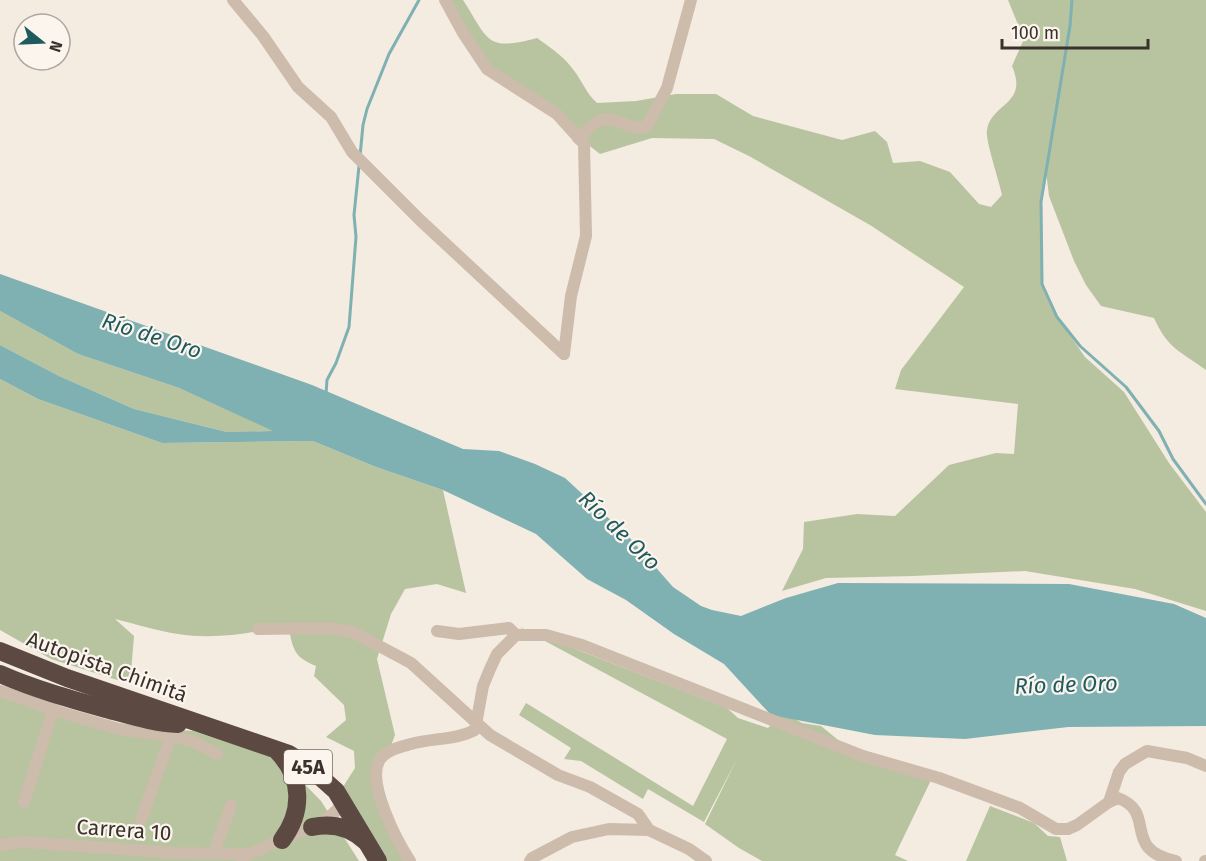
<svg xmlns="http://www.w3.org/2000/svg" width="1206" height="861" font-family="'Fira Sans',sans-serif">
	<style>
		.green { fill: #b8c4a0 }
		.water { fill: #7fb0b2 }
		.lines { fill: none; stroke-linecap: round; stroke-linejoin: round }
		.stream { stroke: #7fb0b2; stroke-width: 3 }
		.minor { stroke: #cdbbac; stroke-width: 12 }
		.highway { stroke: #5c4a42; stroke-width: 18 }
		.labels { text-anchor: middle; stroke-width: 4.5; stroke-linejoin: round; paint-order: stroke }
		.shield { fill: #fbf5ee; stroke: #756b66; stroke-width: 1.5 }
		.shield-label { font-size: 20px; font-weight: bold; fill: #3b302b }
		.street-label { font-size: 21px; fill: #3b302b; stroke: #fbf5ee }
		.water-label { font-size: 22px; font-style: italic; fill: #1f5a5e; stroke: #fbf5ee }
	</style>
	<rect width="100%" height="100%" fill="#f4ebe1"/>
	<!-- green -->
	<g class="green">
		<path d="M449,0h14c26,40 22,52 74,38 14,10 28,19 38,34 8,11 12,22 22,31l39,-2 40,-7h40l37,22 89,24 33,-9 12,11 6,21 27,-2 30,11 29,32 12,3 11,-12c-3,-15 -17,-55 -15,-65 4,-27 42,-25 25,-64l12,-27 -16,-39h198v370c-26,-19 -38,-21 -52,-52l-53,-12 -15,-21 -12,-24 -25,-65 -3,-25 -5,31 1,82 15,33 28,40 39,35 45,71 37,49v99l-71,-22 -110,-18 -112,5 -87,2 -44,13 21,-42 1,-27 53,-8 38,2 54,-51 47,-12 18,1 4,-50 -123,-15 6,-19 63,-83 -94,-62 -121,-69 -35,-17 -62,-1 -52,16 -110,-86z"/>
		<polygon points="0,311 78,354 179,388 274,431 227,432 134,409 59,376 0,345"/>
		<path d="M0,379l38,20 124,44 151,-2 63,26 67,23 23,103 -29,-9 -32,5 -14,25 -14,45 18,76 -5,13 -18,24 38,89h-26l-43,-71 14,-22 -1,-17 -28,-14 20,-17 -2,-15 -30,-29 2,-10c-23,-9 -23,-18 -28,-41 -35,8 -73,15 -110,9 -21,-3 -42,-10 -63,-15l19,17 -4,48 -79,-25 -51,-29z"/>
		<polygon points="519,627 727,708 738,718 768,728 782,712 802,723 821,726 859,757 932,778 895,855 908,861 762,861 739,848 705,824 737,759 704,822 648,789 643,799 581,761 564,759 571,748 519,715 526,703 693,806 727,739"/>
		<polygon points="0,687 118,725 193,731 281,760 321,801 359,861 0,861"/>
		<polygon points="990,806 1034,823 1048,836 1060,837 1067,861 966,861"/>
	</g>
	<!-- water -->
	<polygon class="water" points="0,274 312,385 463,449 499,451 535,464 565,478 629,537 673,587 701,606 712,610 741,616 786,598 838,583 1069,584 1174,604 1206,618 1206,726 1068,727 965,739 875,735 771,715 724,664 674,634 626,600 587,579 536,534 443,490 376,467 313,441 162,443 38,399 0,379 0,345 59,376 134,409 227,432 273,431 179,388 78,354 0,311"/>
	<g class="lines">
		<!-- stream -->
		<g class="stream">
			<polyline points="1072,0 1070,26 1041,202 1042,284 1057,317 1080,346 1126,387 1159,431 1173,459 1206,504"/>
			<polyline points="360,156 363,125 367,109 389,54 419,0"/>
			<polyline points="326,394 327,380 336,363 349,327 356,237 354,215 359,166"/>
		</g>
		<!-- minor -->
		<g class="minor">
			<polyline points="233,0 263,36 298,87 331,117 352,152 420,220 564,354"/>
			<polyline points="445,0 463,33 487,69 557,114 584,144 586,236 571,296 564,354"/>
			<path d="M578,138c7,-6 15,-15 23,-18 15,-5 31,13 46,6l20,-38 24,-88"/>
			<polyline points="258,629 332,628 353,632 411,663 490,735 558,775 590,787 638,814 649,830"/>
			<path d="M437,631l22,3 50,-6 7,7h30l36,10 281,111 76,22 81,30 36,21h12l9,-4 32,-23 9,-4c40,15 2,51 58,63"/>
			<polyline points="0,691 60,712 119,729 176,737 192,741 217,754"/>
			<polyline points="24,802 53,710"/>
			<polyline points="1109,802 1119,772 1125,764 1147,751 1187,758 1206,766"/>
			<polyline points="141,820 171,736"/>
			<polyline points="0,845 24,842 175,853 246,854"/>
			<polyline points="214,853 231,805"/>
			<polyline points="241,858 326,820 337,810 343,801"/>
			<path d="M410,861c-13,-20 -43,-77 -31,-100 6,-11 21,-14 32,-17 21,-6 45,-4 64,-14l8,-44 7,-17 7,-15 19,-19"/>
			<polyline points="530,861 532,858 572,837 609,829 649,830 689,849 706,861"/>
			<polyline points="1205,861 1206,861"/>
		</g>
		<!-- highway -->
		<g class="highway">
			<polyline points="0,651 67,678 289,754 308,766 336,791 378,861"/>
			<path d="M0,674c34,15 70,25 106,35 23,6 48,14 72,15"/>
			<path d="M278,752c25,26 25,60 4,88"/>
			<path d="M312,827c20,-4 38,0 53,14"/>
		</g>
	</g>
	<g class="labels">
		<!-- shield labels -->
		<rect class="shield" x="284" y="750" width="48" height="34" rx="4.5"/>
		<g class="shield-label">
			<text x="308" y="774">45A</text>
		</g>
		<!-- street labels -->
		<g class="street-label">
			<text transform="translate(107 667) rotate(20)" y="7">Autopista Chimitá</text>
			<text transform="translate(124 830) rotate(4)" y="7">Carrera 10</text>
		</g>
		<!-- water labels -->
		<g class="water-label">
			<text transform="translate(152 335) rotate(18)" y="8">Río de Oro</text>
			<text transform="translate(620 530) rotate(44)" y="8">Río de Oro</text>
			<text transform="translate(1066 684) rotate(-2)" y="8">Río de Oro</text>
		</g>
	</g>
	<!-- north arrow -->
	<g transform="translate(42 42) rotate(108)"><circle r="28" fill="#fbf5ee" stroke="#aea6a0" stroke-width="1.5"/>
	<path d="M0-4.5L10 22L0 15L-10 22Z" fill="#1f5a5e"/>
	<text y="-9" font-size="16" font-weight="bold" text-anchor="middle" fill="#3b302b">N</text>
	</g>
	<!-- scale -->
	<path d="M1002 39v9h146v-9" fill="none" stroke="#3b302b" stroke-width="3"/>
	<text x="1011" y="39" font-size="18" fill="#3b302b" stroke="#fbf5ee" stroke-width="4.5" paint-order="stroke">100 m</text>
</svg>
